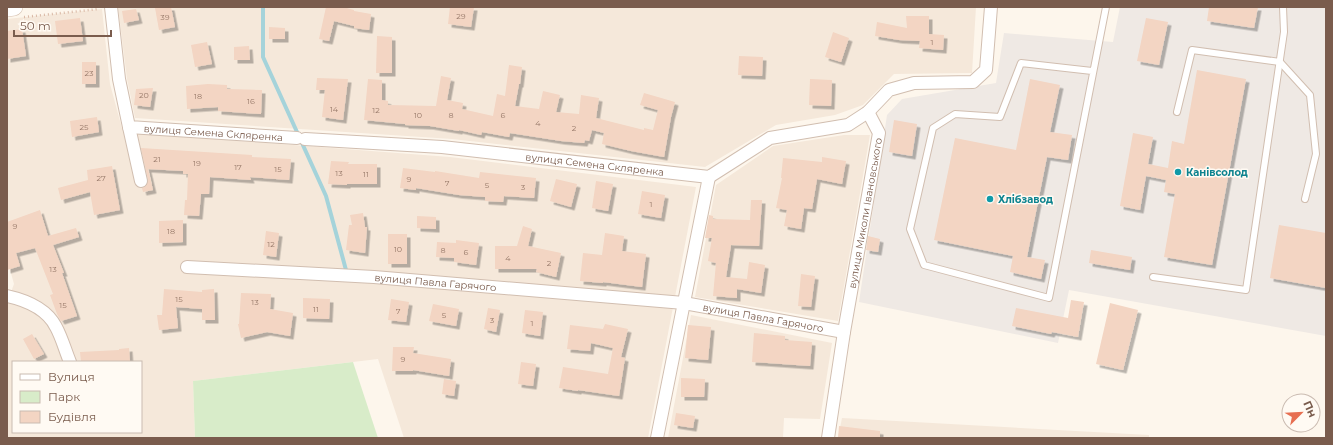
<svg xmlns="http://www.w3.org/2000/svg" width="1333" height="445" font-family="Montserrat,sans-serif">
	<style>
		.residential { fill: #f5e8da; fill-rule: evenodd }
		.industrial { fill: #efe9e4 }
		.green { fill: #d8ecc9 }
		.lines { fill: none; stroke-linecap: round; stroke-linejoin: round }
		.stream { stroke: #a5d3da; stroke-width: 4 }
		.building { fill: #f3d5c3; filter: url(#shadow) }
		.lane-casing { stroke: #d1beb0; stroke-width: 8 }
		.street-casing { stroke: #d1beb0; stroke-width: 14 }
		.secondary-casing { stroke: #d6c0b0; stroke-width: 18 }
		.path { stroke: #d9b8a5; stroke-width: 2.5; stroke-dasharray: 1 3; stroke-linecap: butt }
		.lane { stroke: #fff; stroke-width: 6 }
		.street { stroke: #fff; stroke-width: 12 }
		.secondary { stroke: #fff; stroke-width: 17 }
		.culture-dot { fill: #0f9aa8; stroke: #fffaf3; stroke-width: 1.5 }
		.labels { text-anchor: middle; stroke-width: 3; stroke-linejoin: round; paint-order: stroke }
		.number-label { font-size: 8px; fill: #987a6a }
		.street-label { font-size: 10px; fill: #7a5c4d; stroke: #fffaf3 }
		.culture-label { font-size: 10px; font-weight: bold; fill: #0d838f; stroke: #fffaf3; text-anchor: start }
	</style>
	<defs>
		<filter id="shadow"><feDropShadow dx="3.5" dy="3.5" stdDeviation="0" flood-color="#0004"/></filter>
	</defs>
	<rect width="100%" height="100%" fill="#fdf6ec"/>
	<!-- residential -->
	<g class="residential">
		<polygon points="118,7 976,7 972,73 894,74 863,105 835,115 776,125 705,167 452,139 135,118 127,79"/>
		<path d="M102,9l8,75 13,48 327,25 246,30 -48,251h-244l-26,-79 -185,22 2,57h-188v-135l7,-19 -7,-25v-240zM13,362h128v70h-128z"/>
		<polygon points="844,135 870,135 838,321 695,297 716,185 773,146"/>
		<polygon points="691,315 832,343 820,419 784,418 783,438 668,438"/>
		<polygon points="842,418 1149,435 1149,438 838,438"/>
	</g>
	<!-- industrial -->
	<polygon class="industrial" points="1120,7 1326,7 1326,336 1069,290 1058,343 859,302 887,115 902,99 996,83 1004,33 1113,42"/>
	<!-- green -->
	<polygon class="green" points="353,362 378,438 195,438 193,381"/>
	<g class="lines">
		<!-- stream -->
		<polyline class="stream" points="263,7 263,57 326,196 346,270"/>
	</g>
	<!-- building -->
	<g class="building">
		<polygon points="160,7 171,7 175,27 159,30 155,8"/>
		<polygon points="326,7 343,7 354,10 354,11 371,14 369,30 354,28 354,26 334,21 329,41 319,39"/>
		<polygon points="450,7 474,7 471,27 448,24"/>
		<polygon points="1209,7 1258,7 1254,28 1207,21"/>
		<polygon points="136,9 139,20 124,23 122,11"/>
		<polygon points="906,16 929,16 929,34 944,35 943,50 919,48 920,41 899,40 875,36 877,22 907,28"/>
		<polygon points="80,18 83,41 58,44 55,21"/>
		<polygon points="1146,18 1168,22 1159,65 1137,61"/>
		<polygon points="269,27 285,28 285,39 269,39"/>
		<polygon points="22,29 26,56 7,59 7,31"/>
		<polygon points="833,32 849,38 841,62 825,57"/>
		<polygon points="377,36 392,37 392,73 376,73"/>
		<polygon points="207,42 212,64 195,67 191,45"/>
		<polygon points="249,46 250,60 234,60 234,47"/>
		<polygon points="739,56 763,57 762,76 738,75"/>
		<rect x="82" y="62" width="14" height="22"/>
		<polygon points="509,65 522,67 520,84 519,84 515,106 539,109 543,91 560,95 556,112 579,114 581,95 599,98 596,118 644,130 644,128 653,130 658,110 640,105 644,93 675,102 671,117 664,157 631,151 602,144 604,133 592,130 589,141 585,140 584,143 561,141 510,133 509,137 482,132 481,135 459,130 459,131 430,126 405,125 405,124 364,120 368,79 382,80 382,100 388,101 388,105 436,106 441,76 451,78 447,100 463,103 462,109 493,116 497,94 505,96"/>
		<polygon points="1197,70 1246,79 1212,265 1164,257 1175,194 1164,192 1166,180 1146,176 1140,210 1120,206 1133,133 1153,137 1148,164 1168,168 1172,141 1184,144"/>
		<polygon points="317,78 348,79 343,120 322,117 325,90 316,90"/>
		<polygon points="810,79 832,80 831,106 809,105"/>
		<polygon points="1030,79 1060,85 1050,132 1072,135 1068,160 1047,157 1027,257 1045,260 1041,279 1010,272 1013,256 934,240 955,138 1016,150"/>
		<polygon points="208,84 227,85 227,89 262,90 261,114 218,111 218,107 187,109 186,86"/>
		<polygon points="153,88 150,107 134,105 136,89"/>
		<polygon points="97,117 99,132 72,137 70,121"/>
		<polygon points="894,120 917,124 912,156 889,152"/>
		<polygon points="141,148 252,155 252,157 291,159 289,180 250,177 251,180 210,177 209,194 201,194 199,216 184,215 185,200 187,200 188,174 183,174 183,171 148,169 153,190 143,192 142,188 146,186 148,180"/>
		<polygon points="822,157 846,161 842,184 817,179 812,209 804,208 801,229 784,226 787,210 776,208 782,178 781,178 783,158 822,162"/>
		<polygon points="331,161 349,162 348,164 377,164 377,184 347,184 347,185 328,184"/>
		<polygon points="112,166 120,210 94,215 90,192 61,200 58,188 88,180 87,170"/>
		<polygon points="403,168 435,172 435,171 479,178 480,172 536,178 534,198 504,196 503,202 485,201 485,197 459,195 416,188 416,190 400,188"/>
		<polygon points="556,179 577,184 571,207 550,201"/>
		<polygon points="596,181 613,184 608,211 592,208"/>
		<polygon points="642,191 665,195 661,218 638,214"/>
		<polygon points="751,200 762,200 759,246 731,245 726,277 747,279 749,262 765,265 761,293 737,289 737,298 713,296 716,263 708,261 712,238 705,238 709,215 713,216 713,219 750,220"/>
		<polygon points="40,210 48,236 76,228 79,237 53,245 64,273 62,273 77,316 61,321 57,314 50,295 53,294 35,248 16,253 20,266 7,270 7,222"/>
		<polygon points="363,213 365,227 367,227 365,253 346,250 349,225 352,225 350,215"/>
		<polygon points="417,216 436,217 436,229 417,228"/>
		<polygon points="183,220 183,242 159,243 159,221"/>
		<polygon points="1279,225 1326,233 1326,288 1270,278"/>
		<polygon points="523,226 532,229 528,246 561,253 556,277 536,272 537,269 495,269 495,246 517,246"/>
		<polygon points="266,231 279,233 276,257 263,255"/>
		<polygon points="605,233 624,236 622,251 646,254 642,287 603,282 603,283 580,281 583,253 602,255"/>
		<rect x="388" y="234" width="19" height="30"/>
		<polygon points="868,236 880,239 878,252 866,250"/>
		<polygon points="456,240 479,243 476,265 454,262 454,258 436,257 437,242 456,243"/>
		<polygon points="1091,250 1132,257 1130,270 1089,263"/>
		<polygon points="801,274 815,276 811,307 798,306"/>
		<polygon points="164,289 202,292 202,290 214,289 215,320 202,320 202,309 176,307 178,328 159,330 157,315 162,315"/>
		<polygon points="241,293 271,294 270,309 293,313 290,336 267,332 241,338 238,324 239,324"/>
		<polygon points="303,298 330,299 329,319 303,318"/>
		<polygon points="391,299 409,302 406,322 388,320"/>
		<polygon points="1071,300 1084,302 1078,337 1052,332 1051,334 1012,326 1016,308 1068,318"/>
		<polygon points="1110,303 1138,310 1123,370 1096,364"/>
		<polygon points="433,304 459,309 456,326 429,321"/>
		<polygon points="488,308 500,310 496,332 484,329"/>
		<polygon points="525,310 543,312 540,336 522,333"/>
		<polygon points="605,324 628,329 621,357 625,358 619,396 578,390 578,391 559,388 563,367 608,374 613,348 591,343 590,351 567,349 570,325 603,329"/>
		<polygon points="688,325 711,327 708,360 685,358"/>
		<polygon points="754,333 785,336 785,340 812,342 810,366 752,362"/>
		<polygon points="32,334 44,354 34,359 23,339"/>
		<polygon points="393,347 414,347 413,353 451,359 449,376 413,370 413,371 392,371"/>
		<polygon points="129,348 130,362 81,362 80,352 119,350 119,349"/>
		<polygon points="521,362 536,364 533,386 518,384"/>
		<polygon points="681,378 705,379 704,397 681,397"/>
		<polygon points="444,379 456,381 454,396 442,394"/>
		<polygon points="676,413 695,416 693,428 674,425"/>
		<polygon points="839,426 880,431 880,438 838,438"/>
	</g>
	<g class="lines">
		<!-- lane casing -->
		<g class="lane-casing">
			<g id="lane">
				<polyline points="1092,71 1021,63 1000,117 955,114 933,128 910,229 924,265 1049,298 1106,7"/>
				<polyline points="1177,112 1192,50 1280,62 1310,95 1316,154 1305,199"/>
				<polyline points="1153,277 1246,290 1284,32 1283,7"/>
			</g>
		</g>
		<!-- street casing -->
		<g class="street-casing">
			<g id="street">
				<path id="s1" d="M111,7l8,72 10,48 168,11"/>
				<polyline points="129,127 141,181"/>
				<path id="s2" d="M305,139l137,8 267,30 61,-39 78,-13 20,-13 21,-22 25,-7 59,-1 13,-12 5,-63"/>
				<path id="s3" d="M187,267l187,10 310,26 160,29"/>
				<path d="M7,296c18,4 40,13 49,31 6,11 9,23 14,35"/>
				<polyline points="657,438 709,177"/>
				<path id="s4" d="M828,438l16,-106 35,-199 -11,-21"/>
			</g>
		</g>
		<!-- secondary casing -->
		<g class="secondary-casing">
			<polyline id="secondary" points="7,8 14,7"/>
		</g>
		<!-- path -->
		<polyline class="path" points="24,17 99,9"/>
		<!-- lane -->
		<use href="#lane" class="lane"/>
		<!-- street -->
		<use href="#street" class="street"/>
		<!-- secondary -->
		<use href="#secondary" class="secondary"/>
	</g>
	<!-- markers -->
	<g class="culture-dot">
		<circle cx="1178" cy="172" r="4"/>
		<circle cx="990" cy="199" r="4"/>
	</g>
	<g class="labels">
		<!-- number labels -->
		<g class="number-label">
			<text x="461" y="19">29</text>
			<text x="165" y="20">39</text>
			<text x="932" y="45">1</text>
			<text x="89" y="76">23</text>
			<text x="144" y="98">20</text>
			<text x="198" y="99">18</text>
			<text x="251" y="104">16</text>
			<text x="334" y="112">14</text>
			<text x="376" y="113">12</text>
			<text x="418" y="118">10</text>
			<text x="451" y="118">8</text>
			<text x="503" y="118">6</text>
			<text x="538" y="126">4</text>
			<text x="84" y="130">25</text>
			<text x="574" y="131">2</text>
			<text x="157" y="162">21</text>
			<text x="197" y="166">19</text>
			<text x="238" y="170">17</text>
			<text x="278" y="172">15</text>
			<text x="339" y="176">13</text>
			<text x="366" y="177">11</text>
			<text x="101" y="181">27</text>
			<text x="409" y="182">9</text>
			<text x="447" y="186">7</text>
			<text x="487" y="188">5</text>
			<text x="523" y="190">3</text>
			<text x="651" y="207">1</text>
			<text x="15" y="229">9</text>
			<text x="171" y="234">18</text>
			<text x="271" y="247">12</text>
			<text x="398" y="252">10</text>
			<text x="443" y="253">8</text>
			<text x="466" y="255">6</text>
			<text x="508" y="261">4</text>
			<text x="549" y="266">2</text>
			<text x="53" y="272">13</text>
			<text x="179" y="302">15</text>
			<text x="255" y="305">13</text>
			<text x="63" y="308">15</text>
			<text x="316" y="312">11</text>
			<text x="398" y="314">7</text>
			<text x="444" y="318">5</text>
			<text x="492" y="323">3</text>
			<text x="532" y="326">1</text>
			<text x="403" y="362">9</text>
		</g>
		<!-- street labels -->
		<g class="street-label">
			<text dy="4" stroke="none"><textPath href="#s1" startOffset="206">вулиця Семена Скляренка</textPath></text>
			<text dy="4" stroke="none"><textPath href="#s2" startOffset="291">вулиця Семена Скляренка</textPath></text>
			<text dy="4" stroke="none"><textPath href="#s4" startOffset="228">вулиця Миколи Івановського</textPath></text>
			<text dy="4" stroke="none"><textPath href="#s3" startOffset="249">вулиця Павла Гарячого</textPath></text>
			<text dy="4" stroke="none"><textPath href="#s3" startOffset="579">вулиця Павла Гарячого</textPath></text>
		</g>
		<!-- culture labels -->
		<g class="culture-label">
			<text x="1186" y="176">Канівсолод</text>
			<text x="998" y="203">Хлібзавод</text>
		</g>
	</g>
	<!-- border -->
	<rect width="1333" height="445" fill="none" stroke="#7a5c4d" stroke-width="16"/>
	<!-- legend -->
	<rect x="12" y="361" width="130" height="72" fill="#fffaf3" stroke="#cabbb1"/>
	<rect x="20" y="374" width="20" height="6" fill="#ffffff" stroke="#cabbb1"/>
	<text x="48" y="381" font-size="12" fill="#7a5c4d">Вулиця</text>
	<rect x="20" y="391" width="20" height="12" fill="#d8ecc9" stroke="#cabbb1"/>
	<text x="48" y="401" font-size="12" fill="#7a5c4d">Парк</text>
	<rect x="20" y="411" width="20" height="12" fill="#f3d5c3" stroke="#cabbb1"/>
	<text x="48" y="421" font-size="12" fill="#7a5c4d">Будівля</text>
	<!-- north arrow -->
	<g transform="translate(1301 413) rotate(66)"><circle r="19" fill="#fffaf3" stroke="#cabbb1"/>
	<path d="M0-3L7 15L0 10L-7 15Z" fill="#e76f51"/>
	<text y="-6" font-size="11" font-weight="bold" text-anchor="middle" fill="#7a5c4d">Пн</text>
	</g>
	<!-- scale -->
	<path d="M14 30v6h97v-6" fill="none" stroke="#7a5c4d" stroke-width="2"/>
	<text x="20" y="30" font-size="12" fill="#7a5c4d" stroke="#fffaf3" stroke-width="3" paint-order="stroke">50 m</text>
</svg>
